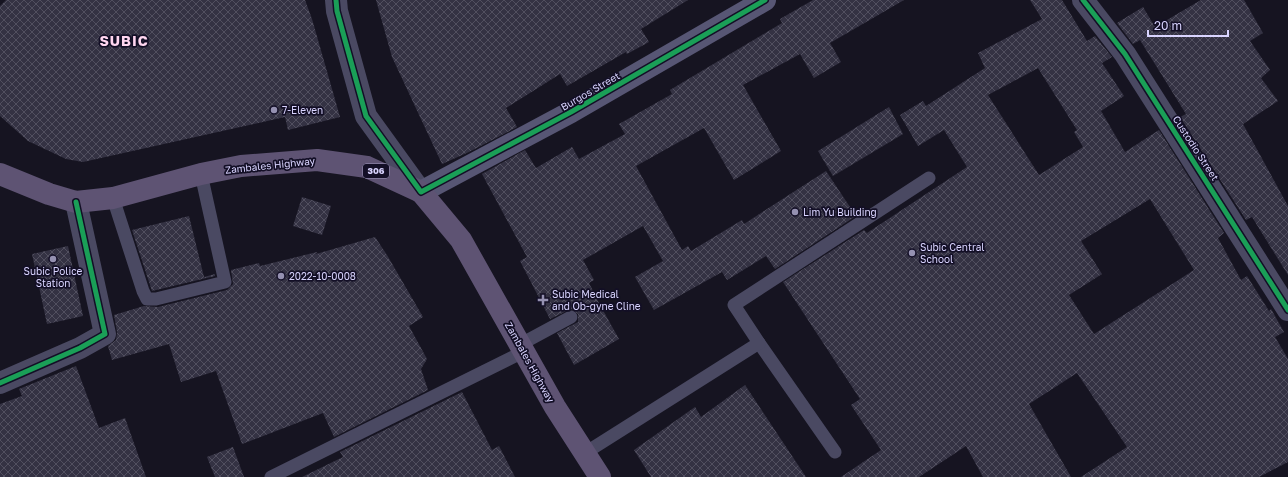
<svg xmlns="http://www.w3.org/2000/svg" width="1288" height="477" font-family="'Golos Text',sans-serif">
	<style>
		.building { fill: url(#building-cross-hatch); fill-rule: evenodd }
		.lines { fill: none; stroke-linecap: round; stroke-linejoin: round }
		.lane { stroke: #4a4962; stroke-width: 13 }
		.street { stroke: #4a4962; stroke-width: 22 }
		.secondary { stroke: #575674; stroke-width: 22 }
		.primary { stroke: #5e5373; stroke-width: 22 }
		.cycleway-casing { stroke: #130f26; stroke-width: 8 }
		.cycleway { stroke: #1a9f57; stroke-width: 5 }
		.poi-dot { fill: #9591b1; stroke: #130f26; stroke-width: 1.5 }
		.labels { text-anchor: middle; stroke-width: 3.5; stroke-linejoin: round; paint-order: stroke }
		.shield { fill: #130f26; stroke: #9e99be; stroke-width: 1 }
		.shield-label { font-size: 9px; font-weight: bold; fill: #d9d4ff }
		.street-label { font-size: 10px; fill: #d9d4ff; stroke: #130f26 }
		.poi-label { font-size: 10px; fill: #d9d4ff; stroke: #130f26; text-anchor: start }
		.district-label { font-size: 14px; font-weight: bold; letter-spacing: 1px; fill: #ffd6f0; stroke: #130f26 }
	</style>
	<defs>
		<pattern id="building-cross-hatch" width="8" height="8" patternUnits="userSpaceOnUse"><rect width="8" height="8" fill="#343243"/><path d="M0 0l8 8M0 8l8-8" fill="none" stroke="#514f5f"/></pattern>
	</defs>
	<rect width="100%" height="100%" fill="#161421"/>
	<!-- building -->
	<g class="building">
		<polygon points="6,0 305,0 312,19 340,117 288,130 285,117 83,162 66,159 28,141 0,116 0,6"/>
		<polygon points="376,0 688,0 641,29 649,42 627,54 626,52 567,86 560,74 506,108 517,127 469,152 442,164 392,57"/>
		<polygon points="813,0 904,0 830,43 841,62 814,78 800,54 743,85 781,151 734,180 704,128 636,166 682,250 688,246 691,251 742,220 744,224 826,171 856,216 775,269 766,256 727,280 722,272 654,310 635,277 663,261 643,226 583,260 594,280 589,283 600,305 619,339 574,365 557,333 578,322 578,314 571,309 550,319 520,261 527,257 482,174 525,150 536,168 572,147 579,159 625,134 619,124 672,94 670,90 782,23 780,19"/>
		<path d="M1030,0h32l25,41 8,-5 17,21 -10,6 22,33 -23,15 24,41 34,-22 65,103 -6,5 23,42 6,-4 22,35 2,-2 13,23 -9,5 13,22v103l-29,15h-178l46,-30 -50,-74 -48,31 42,73h-88l-17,-31 -47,31h-78l40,-27 -30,-45 9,-6 -77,-117 81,-52 3,3 100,-66 -23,-37 -26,16 -18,-31 23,-14 3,5 59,-38 -7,-15 64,-34zM1038,68l39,62 -3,2 9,15 -44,28 -51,-80zM1150,199l44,71 -100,64 -25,-39 33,-21 -21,-33z"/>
		<polygon points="1201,0 1244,0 1263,33 1250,41 1270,70 1261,78 1278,101 1243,124 1288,206 1288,275 1252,217 1246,220 1180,117 1186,114 1140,40 1133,44 1117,23 1143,7 1155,27"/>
		<polygon points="889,107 903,134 833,176 818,151"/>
		<polygon points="302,197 331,206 322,235 293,226"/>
		<polygon points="189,216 204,277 215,274 215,276 152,291 132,230"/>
		<polygon points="375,237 387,255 423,317 409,326 427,359 421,369 428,390 334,437 323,413 242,444 216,371 181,382 169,344 112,360 108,346 116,340 117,332 114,315 144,306 158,307 227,290 233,284 231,270 259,263 260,266 317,252 316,254"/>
		<polygon points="68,246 83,316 47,324 32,254"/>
		<polygon points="76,366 99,428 125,418 146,477 0,477 0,404 22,396 19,389"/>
		<polygon points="745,385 806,477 651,477 634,450 695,407 701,417"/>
		<polygon points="462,392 492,450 499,446 515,477 302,477 343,457 340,452"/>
		<polygon points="233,447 244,477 215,477 207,457"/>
	</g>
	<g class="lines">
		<!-- lane -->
		<g class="lane">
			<polyline points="113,198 143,291 147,299 156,299 225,282 201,174"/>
			<polyline points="759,343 835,452"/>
			<polyline points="521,344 571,317"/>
			<polyline points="585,453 759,343 734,305 929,178"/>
			<polyline points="271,477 525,351"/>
		</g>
		<!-- street -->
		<g class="street">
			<polyline points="336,0 337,11 366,116 421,192"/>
			<polyline points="1083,0 1125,54 1288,310"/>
			<polyline points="0,383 80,348 105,334 76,202"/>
		</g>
		<!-- secondary -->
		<polyline class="secondary" points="421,192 571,112 765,0"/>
		<!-- primary -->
		<polyline class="primary" points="0,174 49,194 76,202 113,198 201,174 241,166 317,160 367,167 421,192 461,240 555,407 600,477"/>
		<!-- cycleway casing -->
		<g class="cycleway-casing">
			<g id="cycleway">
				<polyline points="336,0 337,11 366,116 421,192 571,112 765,0"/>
				<polyline points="1083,0 1125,54 1288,310"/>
				<polyline points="0,383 80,348 105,334 76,202"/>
			</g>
		</g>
		<!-- cycleway -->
		<use href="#cycleway" class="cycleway"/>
	</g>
	<!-- markers -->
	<g class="poi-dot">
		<circle cx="274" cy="110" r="4"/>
		<circle cx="795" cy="212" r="4"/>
		<circle cx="912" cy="253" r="4"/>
		<circle cx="53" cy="259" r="4"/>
		<circle cx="281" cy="276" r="4"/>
		<path d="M541 294h4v4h4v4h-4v4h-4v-4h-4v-4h4z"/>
	</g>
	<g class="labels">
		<!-- shield labels -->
		<rect class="shield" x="363" y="164" width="26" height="14" rx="3"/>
		<g class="shield-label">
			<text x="376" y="174">306</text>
		</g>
		<!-- street labels -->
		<g class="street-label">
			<text transform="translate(590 91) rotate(-30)" y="4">Burgos Street</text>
			<text transform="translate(1196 148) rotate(57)" y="4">Custodio Street</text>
			<text transform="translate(270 165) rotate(-6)" y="4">Zambales Highway</text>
			<text transform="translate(530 362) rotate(61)" y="4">Zambales Highway</text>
		</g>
		<!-- poi labels -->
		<g class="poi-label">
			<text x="282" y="114">7-Eleven</text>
			<text x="803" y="216">Lim Yu Building</text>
			<text x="920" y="251">Subic Central<tspan x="920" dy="12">School</tspan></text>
			<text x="53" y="275" text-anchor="middle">Subic Police<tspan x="53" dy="12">Station</tspan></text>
			<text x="289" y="280">2022-10-0008</text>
			<text x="552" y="298">Subic Medical<tspan x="552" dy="12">and Ob-gyne Cline</tspan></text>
		</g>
		<!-- district labels -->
		<g class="district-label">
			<text x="124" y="46">SUBIC</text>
		</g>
	</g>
	<!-- scale -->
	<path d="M1148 30v6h80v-6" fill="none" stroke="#d9d4ff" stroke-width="2"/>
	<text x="1154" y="30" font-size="12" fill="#d9d4ff" stroke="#130f26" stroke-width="3" paint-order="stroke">20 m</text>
</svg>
